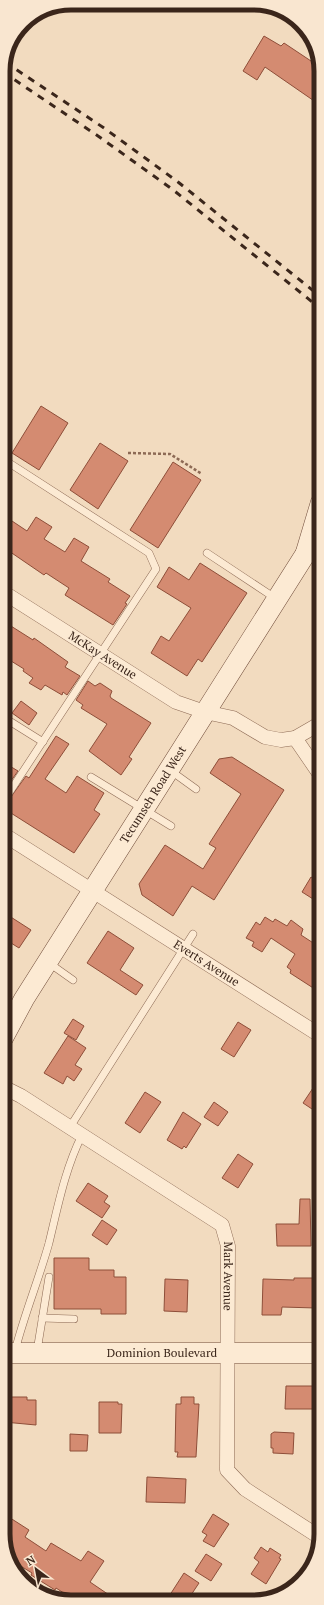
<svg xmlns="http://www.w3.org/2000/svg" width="324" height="1605" font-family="'PT Serif',serif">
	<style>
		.building { fill: #d48b71; stroke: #8e4e39 }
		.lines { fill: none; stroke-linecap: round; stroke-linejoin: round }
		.lane-casing { stroke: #8d6a55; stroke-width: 8 }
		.street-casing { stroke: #8d6a55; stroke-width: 15 }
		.secondary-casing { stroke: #6f4b39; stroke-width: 21 }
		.path { stroke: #8d6a55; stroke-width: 2.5; stroke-dasharray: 3 2; stroke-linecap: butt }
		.lane { stroke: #fcead3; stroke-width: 7 }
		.street { stroke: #fcead3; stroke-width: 14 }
		.secondary { stroke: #fcead3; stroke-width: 20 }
		.rail { stroke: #3b261b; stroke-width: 3; stroke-dasharray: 7 7; stroke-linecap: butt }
		.labels { text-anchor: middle; stroke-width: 3; stroke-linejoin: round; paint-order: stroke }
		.street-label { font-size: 12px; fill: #3b261b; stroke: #f9e6d0 }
		.rim { fill: none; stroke: #3b261b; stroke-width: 5 }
	</style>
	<rect width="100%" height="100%" fill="#f2dbbf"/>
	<!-- building -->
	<g class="building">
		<polygon points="264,36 281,46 284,43 320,67 320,105 265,67 257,80 243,71"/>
		<polygon points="41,406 68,423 39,470 12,453"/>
		<polygon points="100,443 128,461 98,509 70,490"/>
		<polygon points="173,462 201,480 158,548 130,530"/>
		<polygon points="36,517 52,527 44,539 65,552 74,538 89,547 81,561 110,579 108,582 130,596 125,603 127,604 113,625 65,595 69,588 46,573 44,575 3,547 3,528 9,519 27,531"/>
		<polygon points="200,563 247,593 202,662 198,659 187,676 151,653 161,636 169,641 191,608 157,587 169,567 189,580"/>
		<polygon points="3,621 33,640 34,638 68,662 65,667 80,676 67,695 63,692 62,695 45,685 41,690 29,683 33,678 23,671 24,669 3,656"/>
		<polygon points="88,681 95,686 100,683 112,691 110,696 111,698 151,723 129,757 132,759 121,775 89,751 107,724 81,708 83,705 76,700"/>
		<polygon points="21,701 37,713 29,725 12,713"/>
		<polygon points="56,736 69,744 45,779 66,793 77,776 104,793 94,810 100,814 74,853 3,808 26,776 29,778"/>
		<polygon points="232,757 284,790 214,900 192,886 173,916 142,895 139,884 165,845 203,869 216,848 209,844 241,794 210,773 219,759"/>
		<polygon points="3,762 18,771 3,792"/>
		<polygon points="311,877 321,883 321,904 302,892"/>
		<polygon points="3,912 31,930 19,948 3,938"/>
		<polygon points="265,917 273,922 275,919 287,926 291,920 303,929 301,935 321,948 313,961 321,966 321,993 290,973 291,970 287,967 295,954 271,938 262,952 252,946 254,942 246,938 256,922 260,925"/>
		<polygon points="108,931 134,948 120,970 143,985 136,995 87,963"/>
		<polygon points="73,1019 84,1026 76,1040 64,1033"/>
		<polygon points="238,1022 251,1030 234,1057 221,1049"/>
		<polygon points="68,1036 86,1048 75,1065 82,1069 74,1081 67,1076 63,1084 44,1073"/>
		<polygon points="321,1076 321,1115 303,1103"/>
		<polygon points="145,1092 161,1102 140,1133 125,1123"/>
		<polygon points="214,1102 228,1112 218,1126 204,1117"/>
		<polygon points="183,1112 201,1124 186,1148 184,1146 182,1149 167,1140"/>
		<polygon points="238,1154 253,1164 238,1188 222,1178"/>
		<polygon points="88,1183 108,1196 104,1202 110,1206 102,1218 76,1201"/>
		<polygon points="300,1199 310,1199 311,1246 277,1246 276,1224 299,1224"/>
		<polygon points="102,1220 117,1230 107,1245 92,1235"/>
		<polygon points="54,1258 89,1258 89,1270 114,1270 114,1277 126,1277 126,1314 101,1314 101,1309 54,1309"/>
		<polygon points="294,1278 316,1278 316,1308 282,1307 281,1315 262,1315 263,1279 294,1280"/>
		<polygon points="165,1279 188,1280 187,1312 164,1311"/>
		<polygon points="286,1386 317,1386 317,1409 285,1409"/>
		<polygon points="4,1397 27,1397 27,1400 36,1400 36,1425 4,1422"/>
		<polygon points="181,1397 194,1397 194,1404 199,1404 196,1457 177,1457 178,1452 175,1452 176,1404 181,1404"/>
		<polygon points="99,1402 118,1402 118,1404 122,1404 121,1433 99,1433"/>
		<polygon points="274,1432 294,1433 293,1454 273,1453 273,1448 271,1448 271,1434"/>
		<polygon points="70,1434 88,1435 87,1451 70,1451"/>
		<polygon points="147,1477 186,1479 185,1503 146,1502"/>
		<polygon points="4,1514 29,1530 25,1537 46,1551 51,1543 81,1561 88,1551 104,1561 90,1582 118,1601 76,1601 56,1588 55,1590 31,1575 32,1573 11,1560 4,1543"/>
		<polygon points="213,1514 229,1524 214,1547 203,1541 207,1535 202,1532"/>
		<polygon points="261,1547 268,1552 270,1548 281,1555 279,1558 281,1559 266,1584 251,1574 259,1562 254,1558"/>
		<polygon points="206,1554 222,1564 211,1581 195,1571"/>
		<polygon points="184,1573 199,1583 187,1601 166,1601"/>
	</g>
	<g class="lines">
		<!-- lane casing -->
		<g class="lane-casing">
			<g id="lane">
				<polyline points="3,459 149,553 156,569 3,802"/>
				<polyline points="207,553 275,598"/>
				<polyline points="3,717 43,742"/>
				<polyline points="171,771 196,789"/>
				<polyline points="91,777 171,826"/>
				<polyline points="49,963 73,980"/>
				<polyline points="70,1127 193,934"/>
				<polyline points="42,1318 74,1319"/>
				<path d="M15,1351c9,-36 24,-72 34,-108 9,-37 16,-74 33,-108"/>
				<polyline points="37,1351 49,1277"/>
			</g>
		</g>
		<!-- street casing -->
		<g class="street-casing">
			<g id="street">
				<path id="s1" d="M3,592l173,110 29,10 28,6 32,19 16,3 14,-2 26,-15"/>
				<polyline points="295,738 321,776"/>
				<path id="s2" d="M3,834l318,202"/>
				<path id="s3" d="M3,1087l18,9 201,129 6,21 -1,224 18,19 76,49"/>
			</g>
		</g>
		<!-- secondary casing -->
		<g class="secondary-casing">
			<g id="secondary">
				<polyline points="306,552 321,502"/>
				<path id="s4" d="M3,1038l21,-39 282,-446 15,-14"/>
				<path id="s5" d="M3,1353h318"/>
			</g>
		</g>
		<!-- path -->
		<polyline class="path" points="128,453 170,454 202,474"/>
		<!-- lane -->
		<use href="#lane" class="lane"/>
		<!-- street -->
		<use href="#street" class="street"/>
		<!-- secondary -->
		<use href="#secondary" class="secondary"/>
		<!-- rail -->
		<g class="rail">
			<polyline points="5,62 104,128 178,182 321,297"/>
			<polyline points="3,72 98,136 172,189 321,309"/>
		</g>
	</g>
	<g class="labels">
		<!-- street labels -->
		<g class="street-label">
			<text dy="4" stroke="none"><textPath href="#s1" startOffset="118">McKay Avenue</textPath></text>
			<text dy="4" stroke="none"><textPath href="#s4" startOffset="286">Tecumseh Road West</textPath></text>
			<text dy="4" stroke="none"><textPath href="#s2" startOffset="241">Everts Avenue</textPath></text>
			<text dy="4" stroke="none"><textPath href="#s3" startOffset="311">Mark Avenue</textPath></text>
			<text dy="4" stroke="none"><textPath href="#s5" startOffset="159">Dominion Boulevard</textPath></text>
		</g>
	</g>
	<!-- crop -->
	<path d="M0 0H324V1605H0ZM71 10H253A61 61 0 0 1 314 71V1534A61 61 0 0 1 253 1595H71A61 61 0 0 1 10 1534V71A61 61 0 0 1 71 10Z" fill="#f9e6d0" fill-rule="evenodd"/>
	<path class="rim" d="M71 10H253A61 61 0 0 1 314 71V1534A61 61 0 0 1 253 1595H71A61 61 0 0 1 10 1534V71A61 61 0 0 1 71 10Z"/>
	<!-- north arrow -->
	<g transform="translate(36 1569) rotate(328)" stroke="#f9e6d0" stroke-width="3" paint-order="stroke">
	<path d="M0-3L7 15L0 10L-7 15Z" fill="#3b261b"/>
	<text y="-6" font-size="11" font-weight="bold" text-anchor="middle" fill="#3b261b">N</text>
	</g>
</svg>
